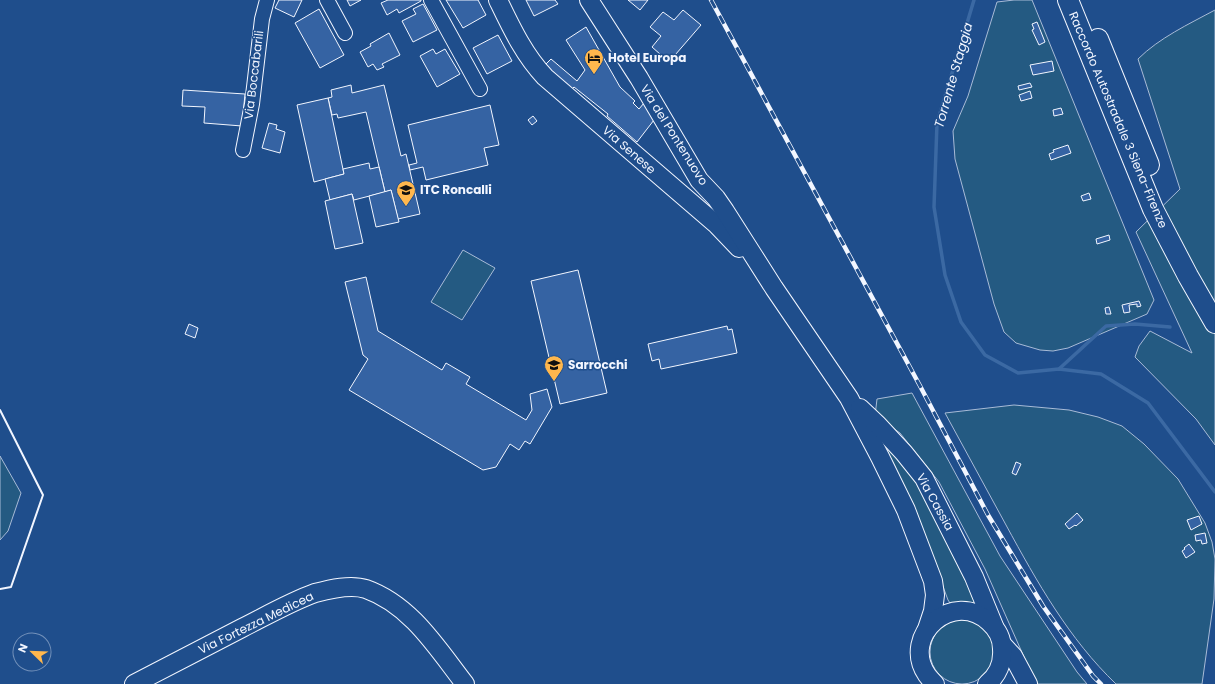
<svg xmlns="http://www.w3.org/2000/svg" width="1215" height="684" font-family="Poppins,sans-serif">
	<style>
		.green { fill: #245a82; stroke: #a8bbd7 }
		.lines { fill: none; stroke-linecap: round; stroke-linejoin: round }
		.stream { stroke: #3b69a3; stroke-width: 3.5 }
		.building { fill: #3563a3; stroke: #f2f6ff }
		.minor-casing { stroke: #f2f6ff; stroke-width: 16 }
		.major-casing { stroke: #f2f6ff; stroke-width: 20 }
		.highway-casing { stroke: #f2f6ff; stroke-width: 22 }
		.minor { stroke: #1f4e8c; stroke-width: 14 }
		.major { stroke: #1f4e8c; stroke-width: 18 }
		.highway { stroke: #1f4e8c; stroke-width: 20 }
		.rail-casing { stroke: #f2f6ff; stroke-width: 4.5 }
		.rail { stroke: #1f4e8c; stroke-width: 3; stroke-dasharray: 9; stroke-linecap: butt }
		.wall { stroke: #f2f6ff; stroke-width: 2 }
		.labels { text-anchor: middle; stroke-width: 3; stroke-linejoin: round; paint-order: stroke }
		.poi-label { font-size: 12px; font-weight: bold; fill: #f2f6ff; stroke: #1f4e8c; text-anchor: start }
		.street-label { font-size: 12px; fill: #f2f6ff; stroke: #1f4e8c }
		.water-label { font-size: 13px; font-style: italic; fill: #f2f6ff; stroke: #1f4e8c }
	</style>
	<rect width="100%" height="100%" fill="#1f4e8c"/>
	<!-- green -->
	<g class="green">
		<polygon points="1014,0 1032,0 1154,300 1147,314 1068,348 1053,351 1040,350 1016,343 1004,332 994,304 955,159 953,131 968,96 997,2"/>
		<path d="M1215,10v435l-19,-26 -61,-62 4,-11 11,-15 42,22 -56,-121 44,-43 -42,-130c21,-21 51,-35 77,-49z"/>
		<polygon points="463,250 495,268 462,320 431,302"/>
		<polygon points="912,393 1000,556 1077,672 1087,684 1036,684 985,569 939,482 900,433 875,416 877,399"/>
		<path d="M1014,405l55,5 29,7 24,9 22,18 34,35 27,44 7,19 3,17 -1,40 -12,85h-86c-47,-45 -79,-102 -110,-159 -20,-37 -41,-75 -61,-112z"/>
		<path d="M883,441l29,36 16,22 49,104c-7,2 -19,-1 -27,0l-2,-3 -31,-84 -37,-73z"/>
		<polygon points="0,456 21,493 8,531 0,540"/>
		<circle cx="962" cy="652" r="32"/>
	</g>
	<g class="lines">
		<!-- stream -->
		<g class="stream">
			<polyline points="974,0 937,123 934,207 945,275 961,322 985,355 1018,373 1059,369 1101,374 1148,403 1215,492"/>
			<polyline points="1059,369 1106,326 1135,324 1170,327"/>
		</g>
	</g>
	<!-- building -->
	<g class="building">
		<polygon points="279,0 302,0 294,17 275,8"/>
		<polygon points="347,0 361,0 350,6"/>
		<polygon points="388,0 421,0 421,1 399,13 397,9 387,15 381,3"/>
		<polygon points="446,0 478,0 486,15 463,28"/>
		<polygon points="526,0 555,0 558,4 534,16"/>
		<polygon points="628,0 648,0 640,10"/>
		<polygon points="423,4 437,30 413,42 402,21 416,14 413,9"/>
		<polygon points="319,9 344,55 320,68 295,23"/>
		<polygon points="683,10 701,25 669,62 652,47 661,36 650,27 663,12 674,20"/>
		<polygon points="1037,22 1045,42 1039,45 1032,30 1034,29 1032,24"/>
		<polygon points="586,27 620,87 635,101 633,103 639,109 644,103 654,120 637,142 607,116 608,114 574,87 572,89 545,65 551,59 577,81 585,70 566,40"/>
		<polygon points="389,33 400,55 382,64 384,67 377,70 373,64 368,67 360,52 371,46 370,44"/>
		<polygon points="498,35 512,61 487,74 473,48"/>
		<polygon points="433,49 436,54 445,49 460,74 437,87 420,56"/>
		<polygon points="1052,61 1054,71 1033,75 1030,65"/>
		<polygon points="1030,83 1032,87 1019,90 1018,86"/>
		<polygon points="351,85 352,93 384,85 401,156 406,154 420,214 398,219 391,190 385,192 366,112 338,118 337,114 332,115 328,98 332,97 331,90"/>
		<polygon points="183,90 245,94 242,126 204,123 205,107 182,106"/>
		<polygon points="1030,91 1032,98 1021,101 1019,95"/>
		<polygon points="328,98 344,174 314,182 297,105"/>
		<polygon points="490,105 499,145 484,148 488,165 426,180 423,167 410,170 409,165 417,163 408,125"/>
		<polygon points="1061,108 1063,114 1054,116 1053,110"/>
		<polygon points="533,116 537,121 532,125 528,120"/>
		<polygon points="269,123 277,125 276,129 285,132 280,153 262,148"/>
		<polygon points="1068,145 1071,153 1051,160 1049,154 1054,152 1053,150"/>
		<polygon points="369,163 370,169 379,167 385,192 354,200 352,194 330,200 325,179 344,174 343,169"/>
		<polygon points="391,190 399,222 376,227 369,196"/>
		<polygon points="1089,193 1091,199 1083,201 1081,196"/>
		<polygon points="352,194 363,243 335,249 325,201"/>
		<polygon points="1109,235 1110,240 1097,244 1096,239"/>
		<polygon points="578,270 607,393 560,404 531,281"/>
		<polygon points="366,277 378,331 442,370 446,363 470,377 466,384 526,420 532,410 530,394 547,389 552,407 530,444 525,441 519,450 510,444 496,467 483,470 349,390 368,359 363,355 345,282"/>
		<polygon points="1139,301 1141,306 1137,307 1137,304 1129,305 1130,312 1124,313 1122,305"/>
		<polygon points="1109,307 1111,314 1106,314 1105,308"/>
		<polygon points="189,324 198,328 195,338 185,334"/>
		<polygon points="727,326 728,330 732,329 737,353 661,369 659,359 652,361 648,344"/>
		<polygon points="1016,462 1021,464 1016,475 1012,473"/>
		<polygon points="1077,513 1083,520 1076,526 1075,525 1069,529 1065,524"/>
		<polygon points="1199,516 1202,524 1191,530 1187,520"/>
		<polygon points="1205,533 1207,543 1202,544 1201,540 1196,541 1195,535"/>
		<polygon points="1189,544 1195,552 1186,558 1182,551 1185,549 1184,548"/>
	</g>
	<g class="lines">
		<!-- minor casing -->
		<g class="minor-casing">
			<g id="minor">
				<polyline points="327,0 345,33"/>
				<polyline points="431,0 480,89"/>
				<polyline points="243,150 252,104 262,19 267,0"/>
			</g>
		</g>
		<!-- major casing -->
		<g class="major-casing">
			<g id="major">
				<path d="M498,0c13,27 26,55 47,77l172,148 22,23"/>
				<polyline points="589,0 639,78 699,180 716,198 725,211 774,288 849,398 880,457 906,510 933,581 935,595 933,611 927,629"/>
				<polyline points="860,408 878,425 904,453 924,478 974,577 994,626"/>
				<polyline points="1002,644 1013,656 1028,684"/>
				<path d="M134,684c36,-19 72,-37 108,-56 24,-12 48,-26 73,-35 15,-4 36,-9 51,-4 45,16 71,59 99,95"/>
				<path d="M935,684c-3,-3 -6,-6 -8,-9 -27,-40 27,-86 62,-53 8,7 13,16 13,27 1,13 -4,26 -15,35"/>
			</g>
		</g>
		<!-- highway casing -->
		<g class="highway-casing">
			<g id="highway">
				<polyline points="1068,0 1153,209 1188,276 1215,323"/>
				<polyline points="1098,39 1149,165"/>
			</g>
		</g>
		<!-- minor -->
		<use href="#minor" class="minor"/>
		<!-- major -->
		<use href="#major" class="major"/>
		<!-- highway -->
		<use href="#highway" class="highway"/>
		<!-- rail casing -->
		<g class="rail-casing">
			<polyline id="rail" points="711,0 919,384 988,515 1043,606 1093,676 1101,684"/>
		</g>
		<!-- rail -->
		<use href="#rail" class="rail"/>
		<!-- wall -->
		<polyline class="wall" points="0,410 43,495 11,587 0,589"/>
	</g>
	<!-- icons -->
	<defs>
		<g id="hotel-pin" transform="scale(1)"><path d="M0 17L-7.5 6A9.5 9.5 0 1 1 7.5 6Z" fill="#ffb74d" stroke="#1f4e8c"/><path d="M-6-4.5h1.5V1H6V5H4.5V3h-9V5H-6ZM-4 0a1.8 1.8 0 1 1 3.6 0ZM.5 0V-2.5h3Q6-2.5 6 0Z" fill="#111"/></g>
		<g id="school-pin" transform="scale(1)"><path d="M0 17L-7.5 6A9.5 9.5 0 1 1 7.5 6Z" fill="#ffb74d" stroke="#1f4e8c"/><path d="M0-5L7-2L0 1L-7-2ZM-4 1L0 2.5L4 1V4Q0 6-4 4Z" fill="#111"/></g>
	</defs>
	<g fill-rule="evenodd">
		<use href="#hotel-pin" x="594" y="58"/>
		<use href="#school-pin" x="406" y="190"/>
		<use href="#school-pin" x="554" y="365"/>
	</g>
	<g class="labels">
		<!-- poi labels -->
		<g class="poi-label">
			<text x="608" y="62">Hotel Europa</text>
			<text x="420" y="194">ITC Roncalli</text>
			<text x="568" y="369">Sarrocchi</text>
		</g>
		<!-- street labels -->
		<g class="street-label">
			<text transform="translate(254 75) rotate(-83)" y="4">Via Boccabarili</text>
			<text transform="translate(1118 120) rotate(67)" y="4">Raccordo Autostradale 3 Siena-Firenze</text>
			<text transform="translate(674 135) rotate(58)" y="4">Via del Pontenuovo</text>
			<text transform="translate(629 150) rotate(41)" y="4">Via Senese</text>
			<text transform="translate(935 502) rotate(61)" y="4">Via Cassia</text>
			<text transform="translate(256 623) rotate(-26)" y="4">Via Fortezza Medicea</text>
		</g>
		<!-- water labels -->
		<g class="water-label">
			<text transform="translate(953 75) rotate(-74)" y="5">Torrente Staggia</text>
		</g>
	</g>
	<!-- north arrow -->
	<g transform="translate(32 652) rotate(293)"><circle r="19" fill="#1f4e8c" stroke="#7391ba"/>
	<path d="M0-3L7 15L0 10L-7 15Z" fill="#ffb74d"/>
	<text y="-6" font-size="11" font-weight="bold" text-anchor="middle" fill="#f2f6ff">N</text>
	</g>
</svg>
